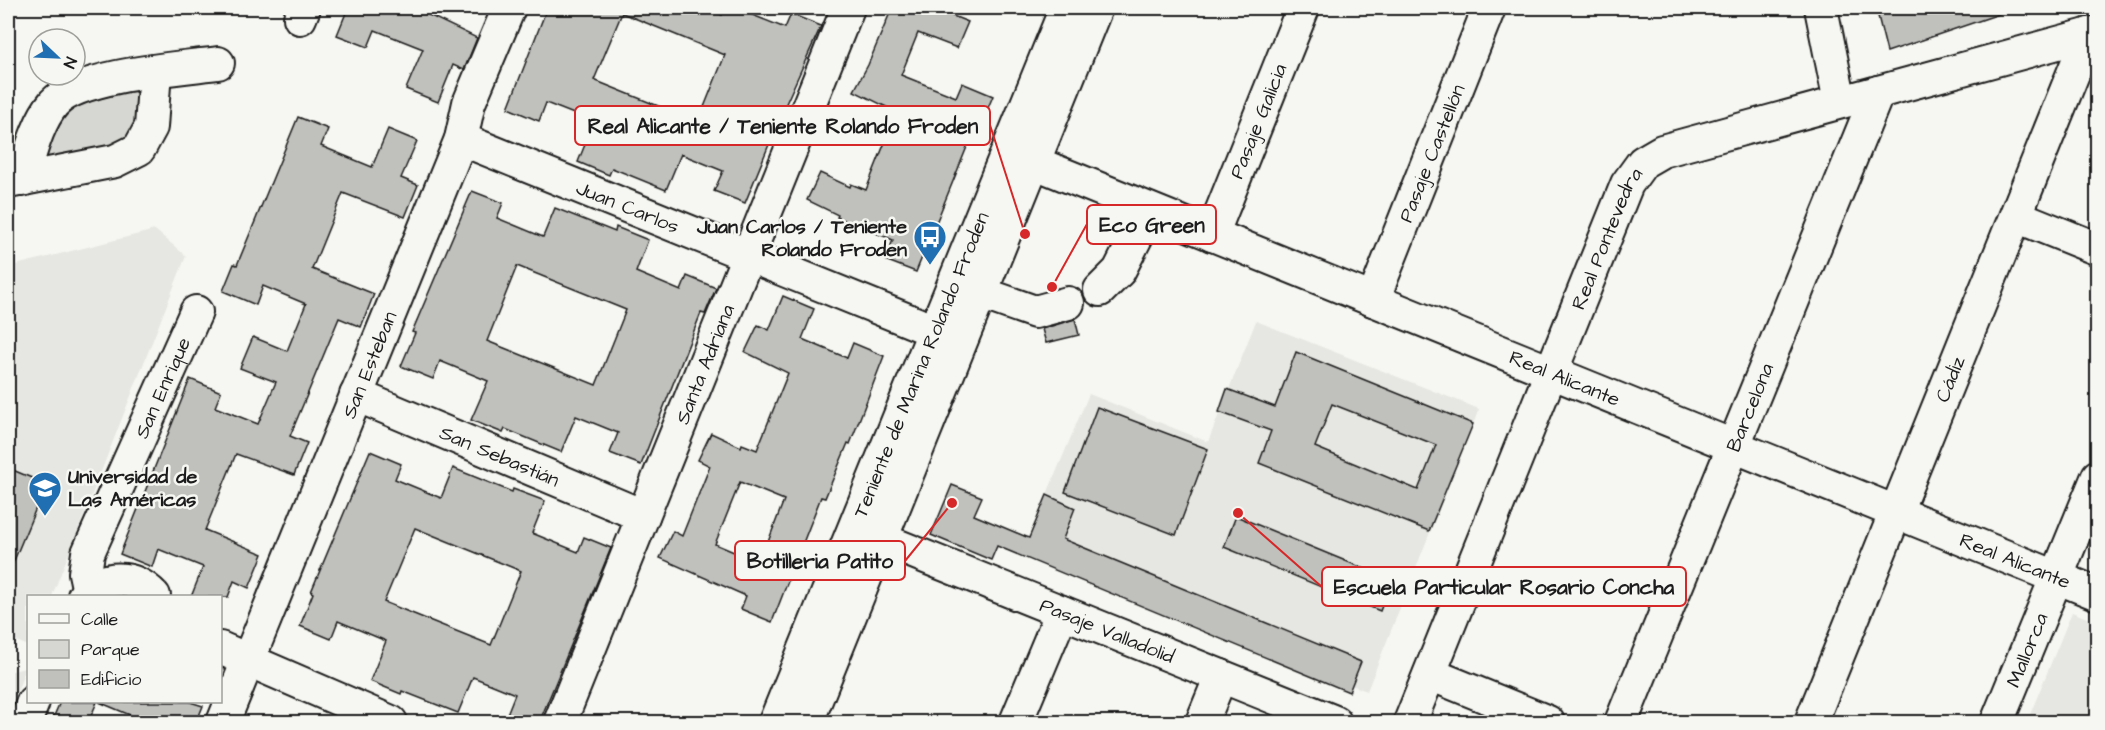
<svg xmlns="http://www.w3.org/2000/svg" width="2105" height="730" font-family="'Architects Daughter',sans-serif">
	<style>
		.built { fill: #e6e6e2 }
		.green { fill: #d6d6d2; stroke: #797977; stroke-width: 1.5 }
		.building { fill: #c0c0bd; stroke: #1c1c1c; stroke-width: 1.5; fill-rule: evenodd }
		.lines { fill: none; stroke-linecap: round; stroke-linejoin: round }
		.minor-casing { stroke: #1c1c1c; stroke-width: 36 }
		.minor { stroke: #f6f6f2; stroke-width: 32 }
		.labels { text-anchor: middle; stroke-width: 5; stroke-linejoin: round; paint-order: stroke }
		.street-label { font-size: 20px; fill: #1c1c1c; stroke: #f6f6f2 }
		.poi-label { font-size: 20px; font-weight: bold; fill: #1c1c1c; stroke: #f6f6f2; text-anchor: end }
		.leader { fill: none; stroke: #d62828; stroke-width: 2 }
		.callout-dot { fill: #d62828; stroke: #f6f6f2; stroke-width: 2 }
		.callout { fill: #f6f6f2; stroke: #d62828; stroke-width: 2 }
		.callout-label { font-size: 21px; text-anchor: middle; font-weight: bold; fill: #1c1c1c }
	</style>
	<rect width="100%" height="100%" fill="#f6f6f2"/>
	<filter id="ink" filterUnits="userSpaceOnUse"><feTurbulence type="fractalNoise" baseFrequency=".0167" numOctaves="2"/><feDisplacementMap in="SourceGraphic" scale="12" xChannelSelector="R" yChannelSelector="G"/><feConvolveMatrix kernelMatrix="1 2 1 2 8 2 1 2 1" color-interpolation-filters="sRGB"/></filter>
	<g filter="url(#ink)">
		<!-- built -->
		<g class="built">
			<polygon points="155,230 186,256 52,596 28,596 28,646 8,637 8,267"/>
			<polygon points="1256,321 1479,409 1367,691 1021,556 1089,394 1208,442"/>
			<polygon points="2072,612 2097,622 2097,722 2027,722"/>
			<polygon points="25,668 25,669 8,718 8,672"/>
		</g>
		<!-- green -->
		<polygon class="green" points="140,88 140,129 124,148 40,166 59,122 79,104"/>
		<!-- building -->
		<g class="building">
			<polygon points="348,8 414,8 477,38 464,70 453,65 438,102 406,89 423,49 375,30 368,47 337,35"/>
			<path d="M547,8h157l18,7 3,-7h10l50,20 6,-14 30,12 -37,82 -39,95 -31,-12 9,-20 -42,-17 -15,36 -54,-22 -3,7 -31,-13 16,-40 -48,-19 -7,18 -31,-13zM622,13l103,42 -27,67 -104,-42z"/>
			<polygon points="892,8 933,8 968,22 957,48 918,33 901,75 956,97 962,83 993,96 982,122 978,120 916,272 885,260 893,240 837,217 838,215 807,200 820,173 850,187 851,184 866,190 897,112 854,91 868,65"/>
			<polygon points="1876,8 2007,8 2008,11 1887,52"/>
			<polygon points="298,117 328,129 321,146 372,167 388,129 417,141 401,178 418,185 405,217 343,193 312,269 374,294 361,327 339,318 290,436 307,443 294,475 236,454 205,530 263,554 249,588 234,581 228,597 191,597 203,567 158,549 152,567 120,554 190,379 221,392 215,407 258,424 276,382 240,368 253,337 287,351 306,304 263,286 256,305 223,291 234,264 237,265"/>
			<path d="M472,191l31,12 -6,15 46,19 12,-29 60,24 1,-5 32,13 -12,32 45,19 6,-15 29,12 -11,26 -4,-1 -60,152 -31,-12 8,-20 -42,-17 -15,36 -56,-23 -2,4 -32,-13 17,-39 -48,-20 -7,18 -32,-13 14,-33 -3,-1zM517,266l109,44 -30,75 -109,-44z"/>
			<path d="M783,296l31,13 -12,30 45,19 6,-15 31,13 -34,88 -2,-1 -23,55 -4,-1 -49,125 -31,-13 5,-13 -86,-38 13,-27 9,5 28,-70 -12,-6 13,-27 30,14 1,-3 15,6 31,-77 -43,-21 13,-27 11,5zM740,482l44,18 -24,63 -45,-19z"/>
			<polygon points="1075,319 1079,335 1046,343 1042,329"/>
			<path d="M1296,352l177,72 -44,107 -170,-68 12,-32 -52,-19 8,-23 48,18zM1332,404l104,41 -18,45 -103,-43z"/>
			<polygon points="1097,407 1208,449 1176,535 1065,492"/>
			<path d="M370,451l31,13 -6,15 46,19 12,-30 59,24 1,-3 32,12 -13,32 46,19 6,-15 27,11 -72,175h-12l-20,-9 8,-20 -42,-17 -15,36 -56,-22 -1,3 -31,-13 16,-40 -48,-20 -7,18 -31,-13 13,-33 -2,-1zM415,528l106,43 -30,74 -107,-43z"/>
			<polygon points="8,468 46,484 8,575"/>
			<polygon points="952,485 982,497 974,515 1029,538 1047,495 1075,508 1063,539 1361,662 1349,692 997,546 991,560 931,535"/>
			<polygon points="1236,516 1392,580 1380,611 1224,547"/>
			<polygon points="60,702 97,702 88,723 51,723"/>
			<polygon points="99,702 190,702 203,706 196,723 149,723"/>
		</g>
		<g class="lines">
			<!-- minor casing -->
			<g class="minor-casing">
				<g id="minor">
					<polyline points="1821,8 1840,102"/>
					<polyline points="300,18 304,8"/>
					<path id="s1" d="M461,139l491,199"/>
					<path id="s2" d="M1033,162l1065,432"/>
					<path d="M22,180c8,-25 15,-57 32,-77 25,-28 125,-35 164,-40"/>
					<polyline points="8,182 115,161 139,149 151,127 155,71"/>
					<polyline points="2016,216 2098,249"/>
					<path id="s3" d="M1212,235l91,-227"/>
					<polyline points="1100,290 1119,271 1150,210"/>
					<polyline points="981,293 1035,312 1068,303"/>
					<path id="s4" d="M1373,300l116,-292"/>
					<path id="s5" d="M356,395l287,121"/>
					<path id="s6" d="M881,539l454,183"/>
					<path d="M84,596c20,-23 50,-21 70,0"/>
					<path id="s7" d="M90,596l-5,-23 3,-20 108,-241"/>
					<polyline points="220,648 391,722"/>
					<polyline points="1430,674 1548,722"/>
					<polyline points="25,722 33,702"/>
					<path id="s8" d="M223,722l238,-583 8,-36 40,-95"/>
					<path id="s9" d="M560,722l288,-714"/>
					<path id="s10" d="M775,722l291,-714"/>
					<polyline points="807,722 1096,8"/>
					<polyline points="1016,722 1062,612"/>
					<polyline points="1202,722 1221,676"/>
					<path id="s11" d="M1410,722l217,-538 16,-22 19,-11 436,-119"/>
					<path id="s12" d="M1621,722l257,-630"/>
					<path id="s13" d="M1811,722l278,-688"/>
					<path id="s14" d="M1997,722l101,-246"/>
				</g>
			</g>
			<!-- minor -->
			<use href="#minor" class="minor"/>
		</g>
	</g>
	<!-- icons -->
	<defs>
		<g id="bus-pin" transform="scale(1.725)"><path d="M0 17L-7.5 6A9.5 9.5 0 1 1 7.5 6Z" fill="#1f6fb2" stroke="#f6f6f2"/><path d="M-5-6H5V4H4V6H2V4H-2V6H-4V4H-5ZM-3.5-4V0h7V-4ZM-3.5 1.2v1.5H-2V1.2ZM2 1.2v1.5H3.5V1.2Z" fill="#fff"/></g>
		<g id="university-pin" transform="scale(1.725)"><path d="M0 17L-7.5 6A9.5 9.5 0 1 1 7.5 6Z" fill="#1f6fb2" stroke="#f6f6f2"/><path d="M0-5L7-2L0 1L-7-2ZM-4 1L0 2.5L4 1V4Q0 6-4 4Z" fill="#fff"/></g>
	</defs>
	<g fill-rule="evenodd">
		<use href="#bus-pin" x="930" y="237"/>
		<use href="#university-pin" x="45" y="488"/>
	</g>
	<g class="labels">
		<!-- street labels -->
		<g class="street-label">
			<text dy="7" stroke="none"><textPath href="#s3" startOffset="123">Pasaje Galicia</textPath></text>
			<text dy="7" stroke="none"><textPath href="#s4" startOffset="158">Pasaje Castellón</textPath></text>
			<text dy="7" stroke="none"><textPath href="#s1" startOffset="180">Juan Carlos</textPath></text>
			<text dy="7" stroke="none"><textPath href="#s11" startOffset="522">Real Pontevedra</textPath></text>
			<text dy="7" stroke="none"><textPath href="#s8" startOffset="386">San Esteban</textPath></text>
			<text dy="7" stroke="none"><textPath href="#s9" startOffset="386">Santa Adriana</textPath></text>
			<text dy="7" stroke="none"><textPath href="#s10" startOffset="386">Teniente de Marina Rolando Froden</textPath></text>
			<text dy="7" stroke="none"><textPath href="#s2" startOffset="574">Real Alicante</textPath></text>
			<text dy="7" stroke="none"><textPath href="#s13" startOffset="370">Cádiz</textPath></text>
			<text dy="7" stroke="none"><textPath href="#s7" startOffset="225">San Enrique</textPath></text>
			<text dy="7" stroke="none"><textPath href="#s12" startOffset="340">Barcelona</textPath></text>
			<text dy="7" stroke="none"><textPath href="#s5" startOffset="156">San Sebastián</textPath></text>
			<text dy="7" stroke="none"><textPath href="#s2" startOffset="1060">Real Alicante</textPath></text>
			<text dy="7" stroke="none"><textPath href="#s6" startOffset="244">Pasaje Valladolid</textPath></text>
			<text dy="7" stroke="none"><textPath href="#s14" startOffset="78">Mallorca</textPath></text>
		</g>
		<!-- poi labels -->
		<g class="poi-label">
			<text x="907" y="233">Juan Carlos / Teniente<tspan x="907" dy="23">Rolando Froden</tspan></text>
			<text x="68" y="483" text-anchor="start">Universidad de<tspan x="68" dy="23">Las Américas</tspan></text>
		</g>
	</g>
	<!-- callouts -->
	<path class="leader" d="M1025 234L990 125M1052 287L1087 224M952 503L905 561M1238 513L1322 587"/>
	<g class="callout-dot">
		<circle cx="1025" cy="234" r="6"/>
		<circle cx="1052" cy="287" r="6"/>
		<circle cx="952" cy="503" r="6"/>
		<circle cx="1238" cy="513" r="6"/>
	</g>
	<g class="callout">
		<rect x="575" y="106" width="415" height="39" rx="6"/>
		<rect x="1087" y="205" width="129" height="39" rx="6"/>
		<rect x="735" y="541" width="170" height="39" rx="6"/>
		<rect x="1322" y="567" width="364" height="39" rx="6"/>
	</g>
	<g class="callout-label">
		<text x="783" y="133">Real Alicante / Teniente Rolando Froden</text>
		<text x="1152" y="232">Eco Green</text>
		<text x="820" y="568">Botilleria Patito</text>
		<text x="1504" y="594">Escuela Particular Rosario Concha</text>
	</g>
	<!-- margin -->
	<rect width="2105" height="730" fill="none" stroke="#f6f6f2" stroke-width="30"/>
	<rect x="15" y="15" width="2075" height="700" fill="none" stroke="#1c1c1c" stroke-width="2" filter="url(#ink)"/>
	<!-- legend -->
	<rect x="27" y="595" width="195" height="108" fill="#f6f6f2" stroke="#9f9f9c" stroke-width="1.5"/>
	<rect x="39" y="614" width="30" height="9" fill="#f6f6f2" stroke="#9f9f9c" stroke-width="1.5"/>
	<text x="81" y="625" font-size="18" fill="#1c1c1c">Calle</text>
	<rect x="39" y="640" width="30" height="18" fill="#d6d6d2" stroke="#9f9f9c" stroke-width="1.5"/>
	<text x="81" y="655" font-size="18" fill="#1c1c1c">Parque</text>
	<rect x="39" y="670" width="30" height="18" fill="#c0c0bd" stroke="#9f9f9c" stroke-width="1.5"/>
	<text x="81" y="685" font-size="18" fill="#1c1c1c">Edificio</text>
	<!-- north arrow -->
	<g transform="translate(57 57) rotate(113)"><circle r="28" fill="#f6f6f2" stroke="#9f9f9c" stroke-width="1.5"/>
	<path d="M0-4.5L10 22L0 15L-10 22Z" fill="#1f6fb2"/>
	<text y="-9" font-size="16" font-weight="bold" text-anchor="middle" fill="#1c1c1c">N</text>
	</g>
</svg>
